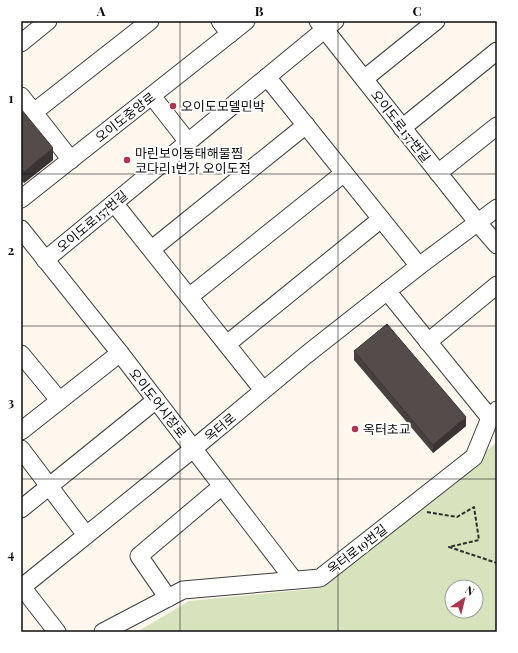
<svg xmlns="http://www.w3.org/2000/svg" width="518" height="653" font-family="'Playfair Display','Noto Sans KR',serif">
	<style>
		.green { fill: #d6e3bc; fill-rule: evenodd }
		.lines { fill: none; stroke-linecap: round; stroke-linejoin: round }
		.minor-casing { stroke: #3f3f3f; stroke-width: 19 }
		.path { stroke: #2e2e2e; stroke-width: 2; stroke-dasharray: 4 2; stroke-linecap: butt }
		.minor { stroke: #fff; stroke-width: 17 }
		.wall { fill: #474140 }
		.shaded-wall { fill: #3a3534 }
		.building { fill: #534c4a; stroke: #3a3534 }
		.grid { fill: none; stroke: #0c0c0c; stroke-width: 1; stroke-opacity: 0.55 }
		.poi-dot { fill: #aa364f; stroke: #fff; stroke-width: 1.5 }
		.labels { text-anchor: middle; stroke-width: 4; stroke-linejoin: round; paint-order: stroke }
		.poi-label { font-size: 13px; fill: #0c0c0c; stroke: #fff; text-anchor: start }
		.street-label { font-size: 13px; fill: #0c0c0c; stroke: #fff }
		.neatline { fill: none; stroke: #0c0c0c; stroke-width: 1.5 }
		.grid-label { font-size: 13px; text-anchor: middle; font-weight: bold; fill: #0c0c0c }
	</style>
	<rect width="100%" height="100%" fill="#fdf7ee"/>
	<!-- green -->
	<path class="green" d="M497,442v190h-360l52,-31 133,-13zM452,587h24v24h-24z"/>
	<g class="lines">
		<!-- minor casing -->
		<g class="minor-casing">
			<g id="minor">
				<polyline points="220,21 230,34"/>
				<polyline points="318,21 478,223 497,245"/>
				<polyline points="21,43 48,21"/>
				<polyline points="267,77 419,266"/>
				<polyline points="364,79 436,21"/>
				<polyline points="21,96 71,160"/>
				<polyline points="152,96 188,142"/>
				<polyline points="34,112 150,21"/>
				<polyline points="402,128 497,51"/>
				<polyline points="438,173 497,126"/>
				<polyline points="21,199 246,21"/>
				<polyline points="114,203 263,390"/>
				<polyline points="21,229 120,353 294,580"/>
				<polyline points="152,249 306,125"/>
				<polyline points="45,260 335,21"/>
				<polyline points="387,291 490,418"/>
				<polyline points="189,297 344,173"/>
				<polyline points="428,342 497,285"/>
				<polyline points="227,344 381,219"/>
				<polyline points="21,354 59,400"/>
				<polyline points="21,431 120,353"/>
				<polyline points="21,449 86,535"/>
				<polyline points="21,509 156,400"/>
				<polyline points="22,587 57,632"/>
				<polyline points="21,588 193,449 306,355 419,266 497,208"/>
				<polyline points="168,598 139,556 222,486"/>
				<polyline points="103,632 183,590 320,578 474,457 490,418 497,410"/>
			</g>
		</g>
		<!-- path -->
		<polyline class="path" points="427,512 457,517 474,507 479,540 449,547 497,563"/>
		<!-- minor -->
		<use href="#minor" class="minor"/>
	</g>
	<!-- wall -->
	<g class="wall">
		<polygon points="21,109 53,160 24,183 21,180"/>
		<polygon points="354,351 466,426 433,453 354,360"/>
	</g>
	<!-- shaded-wall -->
	<g class="shaded-wall">
		<polygon points="53,148 53,160 24,183 24,172"/>
		<polygon points="466,417 466,426 433,453 433,445"/>
	</g>
	<!-- building -->
	<g class="building">
		<polygon points="21,109 53,148 24,172 21,168"/>
		<polygon points="387,324 466,417 433,445 354,351"/>
	</g>
	<!-- grid -->
	<path class="grid" d="M180,21v611M338,21v611M21,174h476M21,326h476M21,479h476"/>
	<!-- markers -->
	<g class="poi-dot">
		<circle cx="173" cy="106" r="4"/>
		<circle cx="127" cy="160" r="4"/>
		<circle cx="355" cy="429" r="4"/>
	</g>
	<g class="labels">
		<!-- poi labels -->
		<g class="poi-label">
			<text x="181" y="111">오이도모델민박</text>
			<text x="135" y="158">마린보이동태해물찜<tspan x="135" dy="15">코다리1번가 오이도점</tspan></text>
			<text x="363" y="434">옥터초교</text>
		</g>
		<!-- street labels -->
		<g class="street-label">
			<text transform="translate(125 117) rotate(-38)" y="5">오이도중앙로</text>
			<text transform="translate(401 126) rotate(52)" y="5">오이도로157번길</text>
			<text transform="translate(92 221) rotate(-40)" y="5">오이도로157번길</text>
			<text transform="translate(158 403) rotate(52)" y="5">오이도어시장로</text>
			<text transform="translate(220 427) rotate(-40)" y="5">옥터로</text>
			<text transform="translate(357 549) rotate(-38)" y="5">옥터로19번길</text>
		</g>
	</g>
	<!-- border -->
	<rect width="518" height="653" fill="none" stroke="#ffffff" stroke-width="44"/>
	<!-- north arrow -->
	<g transform="translate(464 599) rotate(35)"><circle r="19" fill="#ffffff" stroke="#9e9e9e"/>
	<path d="M0-3L7 15L0 10L-7 15Z" fill="#aa364f"/>
	<text y="-6" font-size="11" font-weight="bold" text-anchor="middle" fill="#0c0c0c">N</text>
	</g>
	<rect x="22" y="22" width="474" height="609" class="neatline"/>
	<g class="grid-label">
		<text x="101" y="16">A</text>
		<text x="259" y="16">B</text>
		<text x="417" y="16">C</text>
		<text x="11" y="103">1</text>
		<text x="11" y="255">2</text>
		<text x="11" y="407">3</text>
		<text x="11" y="559">4</text>
	</g>
</svg>
